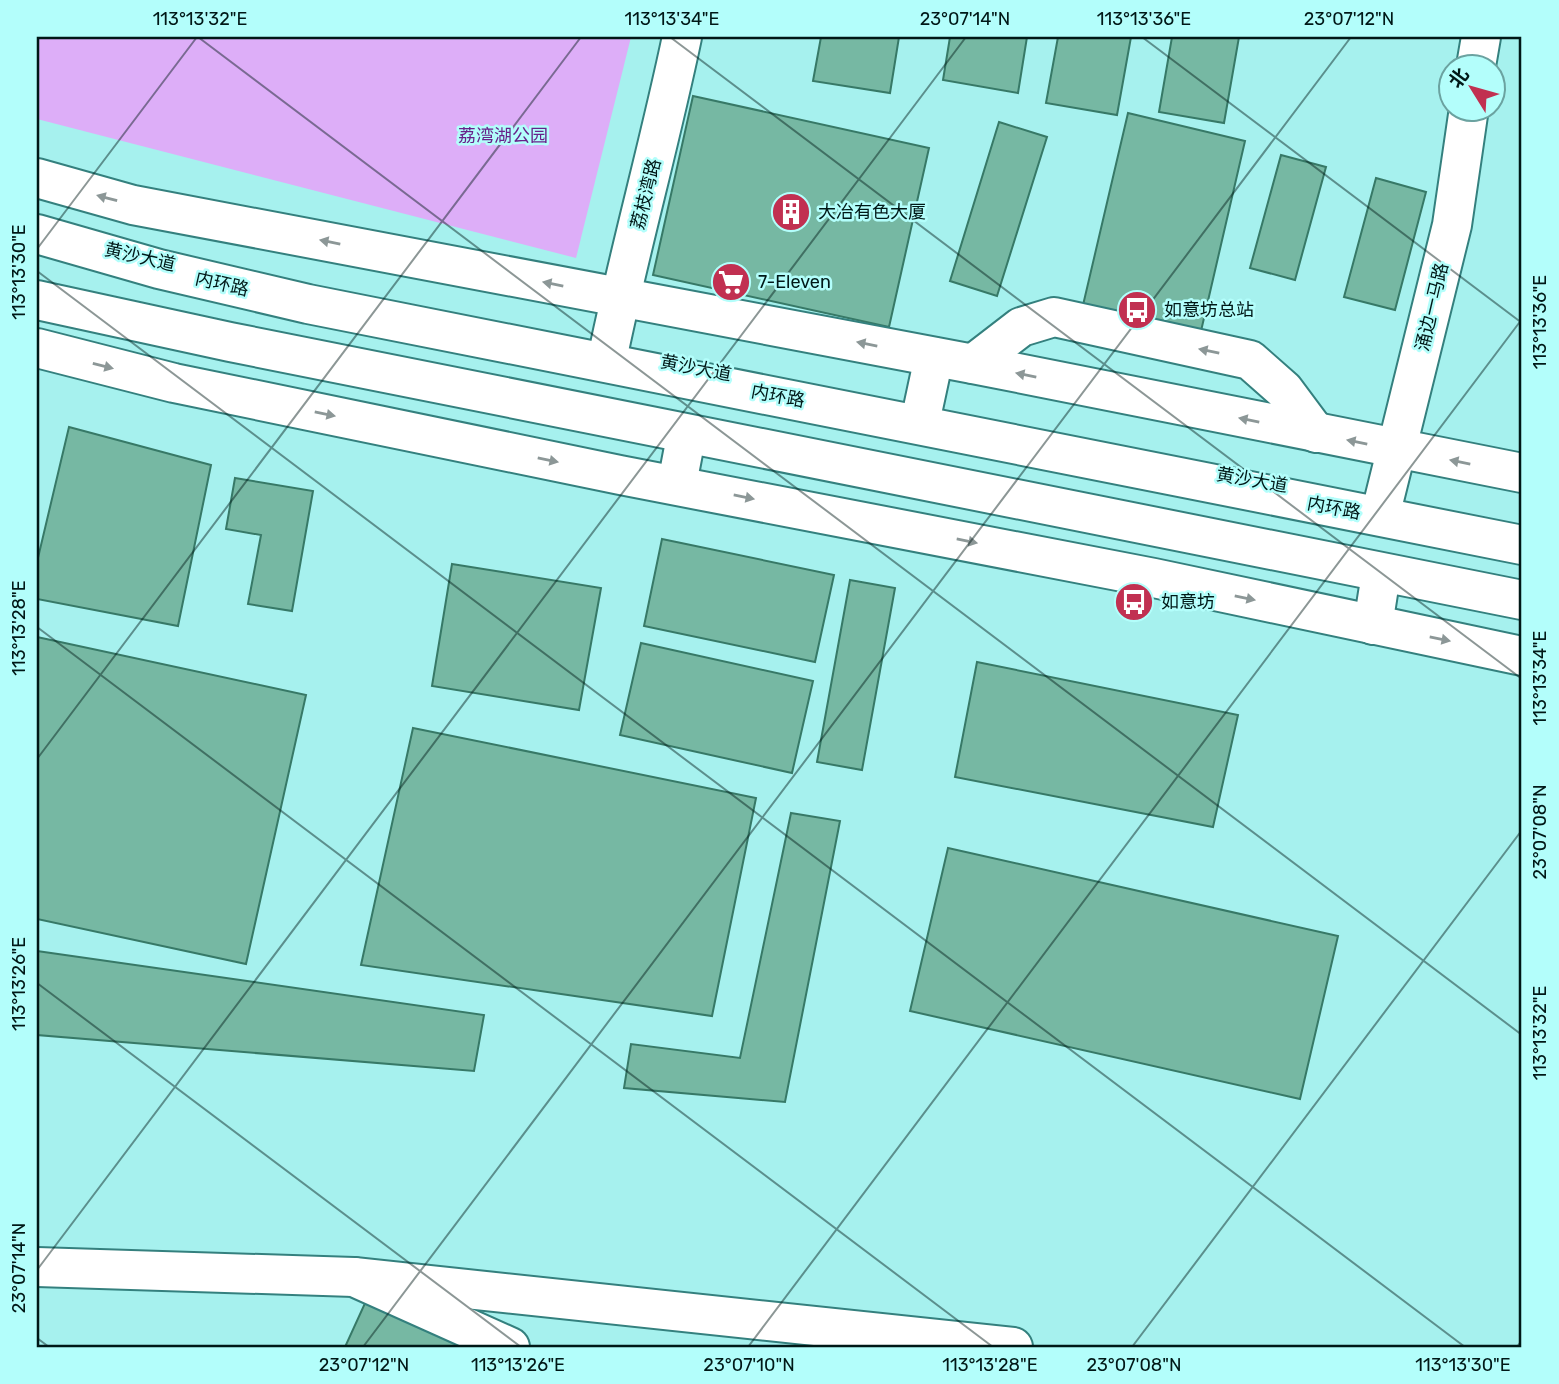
<svg xmlns="http://www.w3.org/2000/svg" width="1559" height="1384" font-family="Rubik,'Noto Sans SC',sans-serif">
	<style>
		.green { fill: #ddaef8 }
		.building { fill: #76b8a3; stroke: #377967; stroke-width: 2 }
		.lines { fill: none; stroke-linecap: round; stroke-linejoin: round }
		.minor-casing { stroke: #34807e; stroke-width: 42 }
		.major-casing { stroke: #34807e; stroke-width: 42 }
		.highway-casing { stroke: #34807e; stroke-width: 42 }
		.minor { stroke: #fff; stroke-width: 38 }
		.major { stroke: #fff; stroke-width: 38 }
		.highway { stroke: #fff; stroke-width: 38 }
		.oneway { fill: #8c9797 }
		.ticks { fill: none; stroke: #001817; stroke-width: 2; stroke-opacity: 0.45 }
		.labels { text-anchor: middle; stroke-width: 5; stroke-linejoin: round; paint-order: stroke }
		.park-label { font-size: 18px; fill: #682189; stroke: #b3fefb }
		.street-label { font-size: 18px; fill: #001817; stroke: #b3fefb }
		.poi-label { font-size: 18px; fill: #001817; stroke: #b3fefb; text-anchor: start }
		.neatline { fill: none; stroke: #001817; stroke-width: 2.5 }
		.ticks-label { font-size: 18px; text-anchor: middle; fill: #001817 }
	</style>
	<rect width="100%" height="100%" fill="#a6f1ee"/>
	<!-- green -->
	<polygon class="green" points="37,37 631,37 576,258 37,119"/>
	<!-- building -->
	<g class="building">
		<polygon points="821,37 899,37 890,93 813,81"/>
		<polygon points="950,37 1027,37 1018,93 943,80"/>
		<polygon points="1058,37 1131,37 1117,115 1046,103"/>
		<polygon points="1172,37 1239,37 1224,123 1159,112"/>
		<polygon points="693,96 929,148 889,327 653,275"/>
		<polygon points="1128,113 1245,141 1198,344 1080,318"/>
		<polygon points="999,122 1047,137 997,296 950,281"/>
		<polygon points="1281,155 1326,167 1295,280 1250,268"/>
		<polygon points="1376,178 1426,192 1395,310 1344,297"/>
		<polygon points="69,427 211,465 178,626 37,599 37,562"/>
		<polygon points="235,478 313,491 292,611 248,604 261,535 226,529"/>
		<polygon points="662,539 834,575 815,662 644,626"/>
		<polygon points="452,564 601,588 579,710 432,686"/>
		<polygon points="850,580 895,588 862,770 817,762"/>
		<polygon points="37,637 306,695 246,964 37,919"/>
		<polygon points="641,643 813,681 792,773 620,735"/>
		<polygon points="977,662 1238,715 1213,827 955,777"/>
		<polygon points="413,728 756,798 712,1016 361,965"/>
		<polygon points="791,813 840,821 785,1102 624,1088 631,1044 740,1058"/>
		<polygon points="948,848 1338,936 1300,1099 910,1011"/>
		<polygon points="37,951 484,1015 474,1071 37,1035"/>
		<polygon points="366,1301 468,1347 345,1347"/>
	</g>
	<g class="lines">
		<!-- minor casing -->
		<g class="minor-casing">
			<g id="minor">
				<polyline points="1476,66 1481,37"/>
				<path d="M609,350c22,-105 51,-208 73,-313"/>
				<polyline points="973,364 1021,327 1054,317 1250,360 1284,390 1316,433"/>
				<polyline points="677,484 686,437"/>
				<polyline points="1383,504 1452,225 1469,108"/>
				<polyline points="1373,625 1381,574"/>
				<polyline points="37,1267 354,1277 510,1347"/>
				<polyline points="354,1277 1013,1347"/>
			</g>
		</g>
		<!-- major casing -->
		<g class="major-casing">
			<g id="major">
				<polyline points="37,178 133,205 973,364 1522,473"/>
				<polyline points="37,348 174,383 620,475 1154,578 1522,656"/>
				<polyline points="922,413 934,357"/>
			</g>
		</g>
		<!-- highway casing -->
		<g class="highway-casing">
			<g id="highway">
				<polyline points="37,234 159,269 308,304 1522,545"/>
				<polyline points="37,300 230,342 1522,600"/>
			</g>
		</g>
		<!-- minor -->
		<use href="#minor" class="minor"/>
		<!-- major -->
		<use href="#major" class="major"/>
		<!-- highway -->
		<use href="#highway" class="highway"/>
	</g>
	<!-- one-way arrows -->
	<defs><path id="oneway-solid" d="M-6-.8H1V-3.2L6.5 0L1 3.2V.8H-6Z" transform="scale(1.75)"/></defs>
	<g class="oneway">
		<use href="#oneway-solid" transform="translate(107 198) rotate(-165)"/>
		<use href="#oneway-solid" transform="translate(330 242) rotate(-169)"/>
		<use href="#oneway-solid" transform="translate(553 284) rotate(-169)"/>
		<use href="#oneway-solid" transform="translate(867 344) rotate(-169)"/>
		<use href="#oneway-solid" transform="translate(1209 351) rotate(-168)"/>
		<use href="#oneway-solid" transform="translate(103 366) rotate(14)"/>
		<use href="#oneway-solid" transform="translate(1026 375) rotate(-169)"/>
		<use href="#oneway-solid" transform="translate(325 414) rotate(12)"/>
		<use href="#oneway-solid" transform="translate(1249 420) rotate(-168)"/>
		<use href="#oneway-solid" transform="translate(1357 442) rotate(-168)"/>
		<use href="#oneway-solid" transform="translate(548 460) rotate(12)"/>
		<use href="#oneway-solid" transform="translate(1460 462) rotate(-169)"/>
		<use href="#oneway-solid" transform="translate(744 497) rotate(11)"/>
		<use href="#oneway-solid" transform="translate(967 541) rotate(11)"/>
		<use href="#oneway-solid" transform="translate(1245 598) rotate(12)"/>
		<use href="#oneway-solid" transform="translate(1440 639) rotate(11)"/>
	</g>
	<!-- ticks -->
	<path class="ticks" d="M198,37l1324,998M670,37l852,642M1142,37l380,286M37,249l160,-212M37,271l1428,1076M37,627l956,720M37,759l544,-722M37,983l484,364M37,1270l929,-1233M37,1338l12,9M363,1347l988,-1310M748,1347l774,-1028M1132,1347l390,-517M1517,1347l5,-7"/>
	<!-- icons -->
	<defs>
		<g id="building-disc" transform="scale(2.0125)"><circle r="9.5" fill="#c13051" stroke="#b3fefb"/><path d="M-4-6H4V6H1V3H-1V6H-4ZM-2.5-4.3h1.7v1.8h-1.7ZM.8-4.3h1.7v1.8H.8ZM-2.5-1h1.7V.8h-1.7ZM.8-1h1.7V.8H.8Z" fill="#fff"/></g>
		<g id="supermarket-disc" transform="scale(2.0125)"><circle r="9.5" fill="#c13051" stroke="#b3fefb"/><path d="M-6-5.5h2.5l.6 2H6L4.5 2H-2.5L-4.4-4H-6ZM-1.5 3.2a1.3 1.3 0 1 0 .1 0ZM3 3.2a1.3 1.3 0 1 0 .1 0Z" fill="#fff"/></g>
		<g id="bus-disc" transform="scale(2.0125)"><circle r="9.5" fill="#c13051" stroke="#b3fefb"/><path d="M-5-6H5V4H4V6H2V4H-2V6H-4V4H-5ZM-3.5-4V0h7V-4ZM-3.5 1.2v1.5H-2V1.2ZM2 1.2v1.5H3.5V1.2Z" fill="#fff"/></g>
	</defs>
	<g fill-rule="evenodd">
		<use href="#building-disc" x="791" y="212"/>
		<use href="#supermarket-disc" x="731" y="282"/>
		<use href="#bus-disc" x="1137" y="310"/>
		<use href="#bus-disc" x="1134" y="602"/>
	</g>
	<g class="labels">
		<!-- park labels -->
		<g class="park-label">
			<text x="503" y="142">荔湾湖公园</text>
		</g>
		<!-- street labels -->
		<g class="street-label">
			<text transform="translate(646 194) rotate(-76)" y="6">荔枝湾路</text>
			<text transform="translate(140 257) rotate(13)" y="6">黄沙大道</text>
			<text transform="translate(222 284) rotate(13)" y="6">内环路</text>
			<text transform="translate(1432 307) rotate(-77)" y="6">涌边一马路</text>
			<text transform="translate(696 368) rotate(11)" y="6">黄沙大道</text>
			<text transform="translate(778 396) rotate(11)" y="6">内环路</text>
			<text transform="translate(1252 480) rotate(10)" y="6">黄沙大道</text>
			<text transform="translate(1334 508) rotate(11)" y="6">内环路</text>
		</g>
		<!-- poi labels -->
		<g class="poi-label">
			<text x="818" y="218">大冶有色大厦</text>
			<text x="758" y="288">7-Eleven</text>
			<text x="1164" y="316">如意坊总站</text>
			<text x="1161" y="608">如意坊</text>
		</g>
	</g>
	<!-- border -->
	<rect width="1559" height="1384" fill="none" stroke="#b3fefb" stroke-width="77"/>
	<!-- north arrow -->
	<g transform="translate(1472 88) rotate(307)"><circle r="33" fill="#b3fefb" stroke="#6ba2a0" stroke-width="2"/>
	<path d="M0-5L12 26L0 18L-12 26Z" fill="#c13051"/>
	<text y="-10" font-size="19" font-weight="bold" text-anchor="middle" fill="#001817">北</text>
	</g>
	<rect x="38" y="38" width="1482" height="1308" class="neatline"/>
	<g class="ticks-label">
		<text x="200" y="25">113°13'32"E</text>
		<text x="672" y="25">113°13'34"E</text>
		<text x="965" y="25">23°07'14"N</text>
		<text x="1144" y="25">113°13'36"E</text>
		<text x="1349" y="25">23°07'12"N</text>
		<text transform="translate(19 272) rotate(-90)" y="6">113°13'30"E</text>
		<text transform="translate(1540 322) rotate(-90)" y="6">113°13'36"E</text>
		<text transform="translate(19 628) rotate(-90)" y="6">113°13'28"E</text>
		<text transform="translate(1540 678) rotate(-90)" y="6">113°13'34"E</text>
		<text transform="translate(1540 832) rotate(-90)" y="6">23°07'08"N</text>
		<text transform="translate(19 984) rotate(-90)" y="6">113°13'26"E</text>
		<text transform="translate(1540 1033) rotate(-90)" y="6">113°13'32"E</text>
		<text transform="translate(19 1268) rotate(-90)" y="6">23°07'14"N</text>
		<text x="364" y="1371">23°07'12"N</text>
		<text x="518" y="1371">113°13'26"E</text>
		<text x="749" y="1371">23°07'10"N</text>
		<text x="990" y="1371">113°13'28"E</text>
		<text x="1134" y="1371">23°07'08"N</text>
		<text x="1463" y="1371">113°13'30"E</text>
	</g>
</svg>
